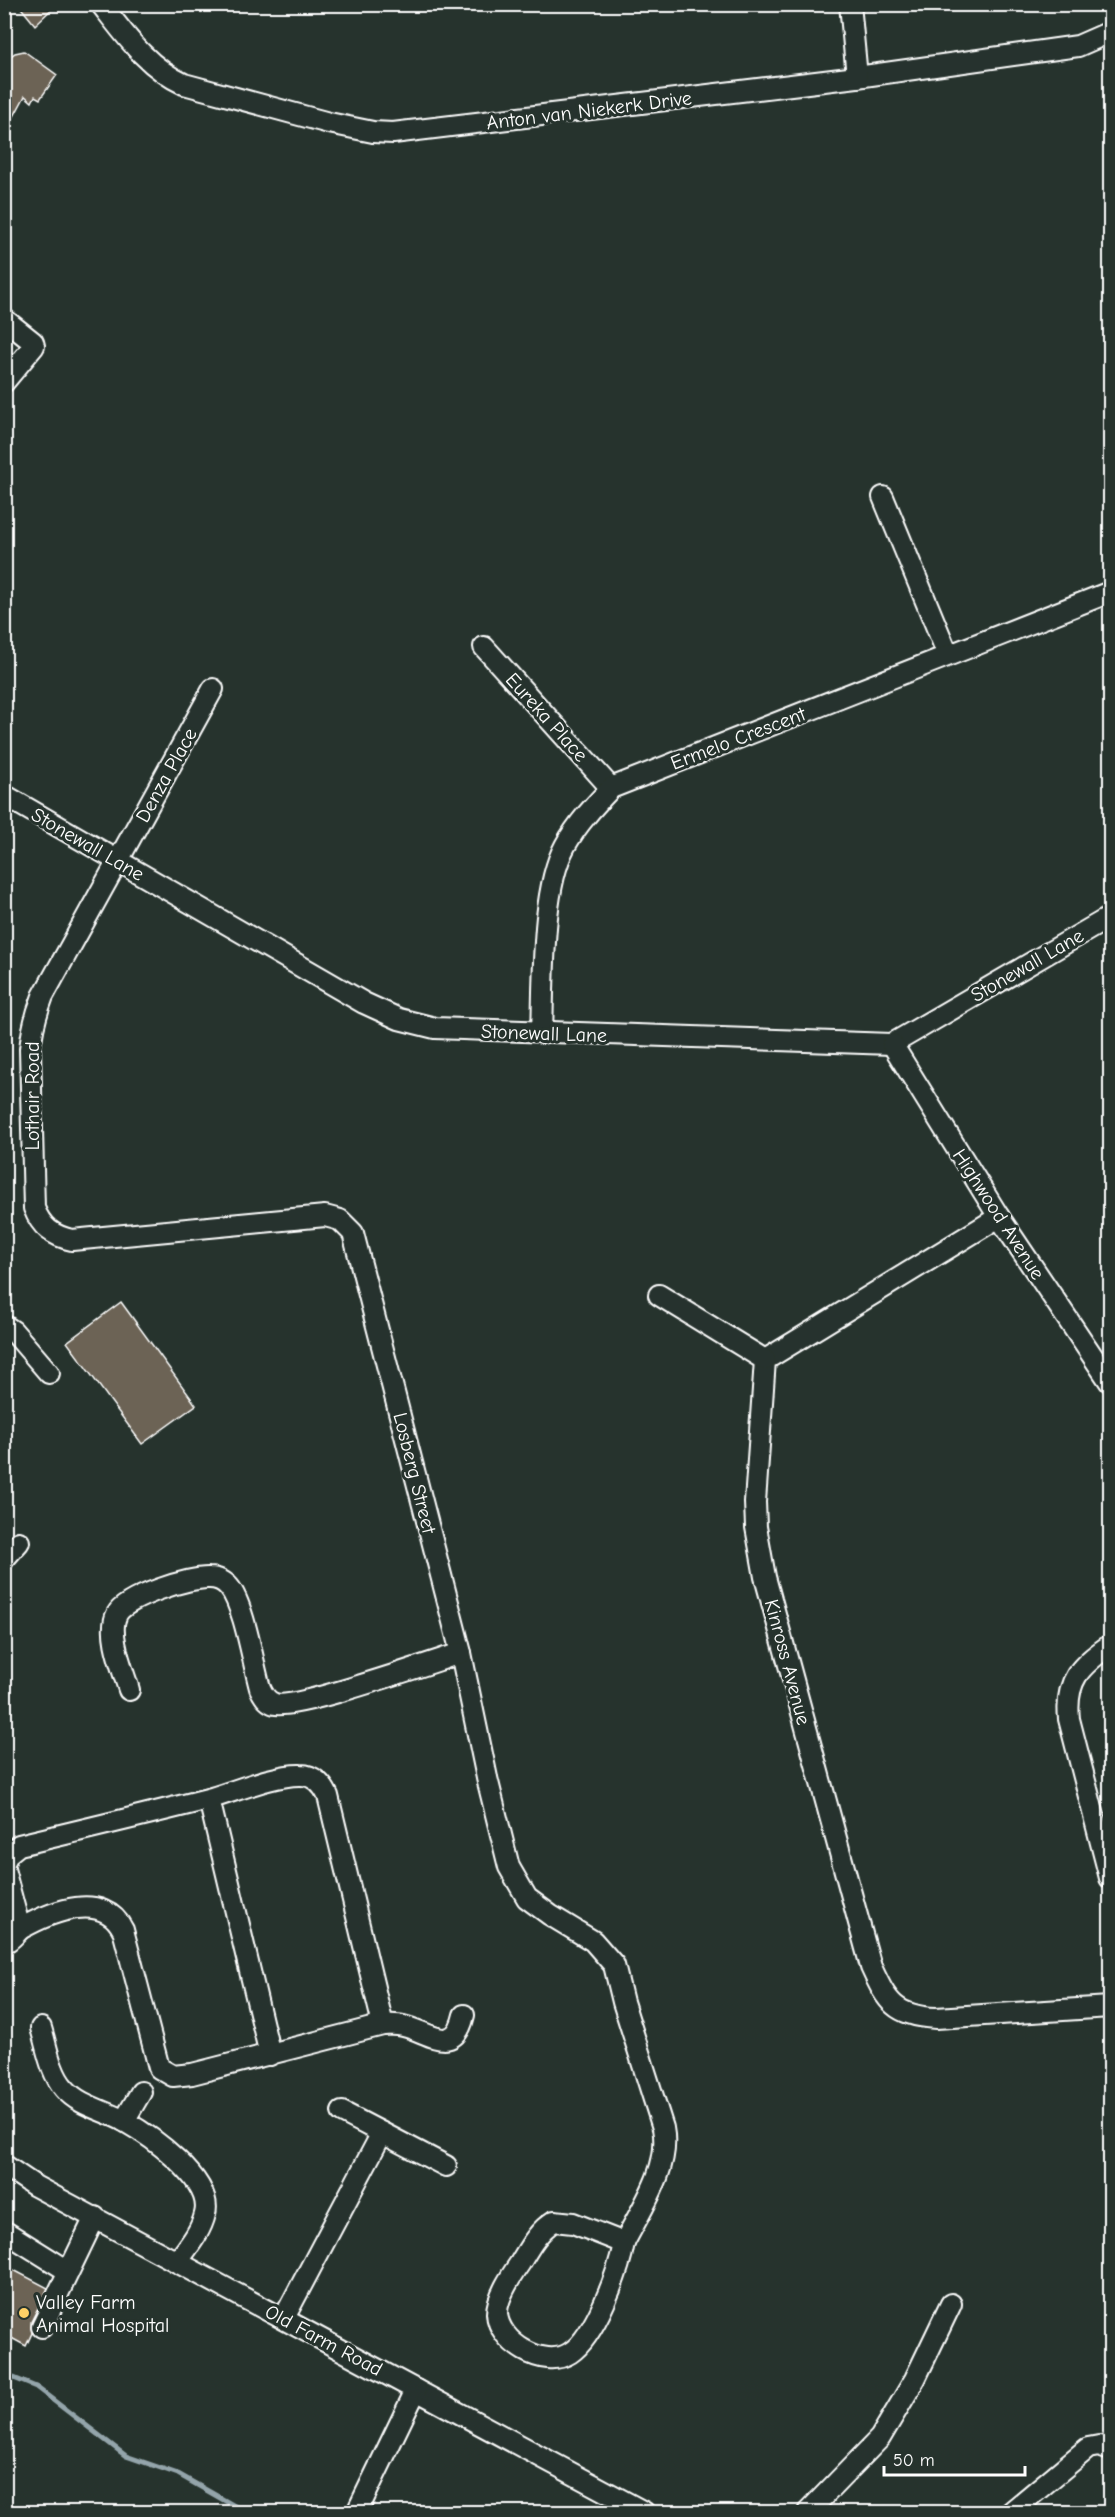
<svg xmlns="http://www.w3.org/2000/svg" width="1115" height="2517" font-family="'Comic Neue',sans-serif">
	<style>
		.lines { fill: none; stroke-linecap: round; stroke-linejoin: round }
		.stream { stroke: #94a5ab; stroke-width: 5 }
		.building { fill: #6c6455; stroke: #fff; stroke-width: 1.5 }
		.minor-casing { stroke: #fff; stroke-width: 24 }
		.minor { stroke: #26332d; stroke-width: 20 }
		.poi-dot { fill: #ffd166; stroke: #26332d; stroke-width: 2 }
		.labels { text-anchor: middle; stroke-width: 6; stroke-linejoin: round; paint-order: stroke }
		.street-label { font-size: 20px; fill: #fff; stroke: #26332d }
		.poi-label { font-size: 20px; fill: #fff; stroke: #26332d; text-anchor: start }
	</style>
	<rect width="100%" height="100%" fill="#26332d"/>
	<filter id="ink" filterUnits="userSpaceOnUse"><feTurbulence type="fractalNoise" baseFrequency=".0167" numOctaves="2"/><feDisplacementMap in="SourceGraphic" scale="12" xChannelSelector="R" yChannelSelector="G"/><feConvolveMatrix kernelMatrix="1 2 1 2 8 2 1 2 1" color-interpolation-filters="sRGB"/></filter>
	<g filter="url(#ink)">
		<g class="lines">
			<!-- stream -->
			<polyline class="stream" points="4,2374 36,2387 126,2456 178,2474 245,2512"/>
		</g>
		<!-- building -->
		<g class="building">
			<polygon points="18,4 57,4 35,25"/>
			<polygon points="24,51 57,75 40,99 35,96 32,102 25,96 4,135 4,61 15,53"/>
			<polygon points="121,1302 196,1405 142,1444 67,1342"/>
			<polygon points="4,2265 48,2288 31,2322 32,2333 26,2346 4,2334"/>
		</g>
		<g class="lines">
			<!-- minor casing -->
			<g class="minor-casing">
				<g id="minor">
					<path d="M101,4c25,32 46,63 83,80l145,39 44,9 20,1 464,-56 221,-31 32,-14"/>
					<polyline points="850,4 857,77"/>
					<polyline points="4,319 33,342 34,346 4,382"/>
					<polyline points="883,497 948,655"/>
					<polyline points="484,647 611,788"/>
					<path d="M213,689l-170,307c-7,18 -11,34 -13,53l4,159c7,19 19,28 38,32l253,-24 15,4 13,13 108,420 26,125 22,89 18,31 23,17 43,26 21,24 9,37 40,126c8,40 -22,81 -39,115"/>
					<polyline points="4,795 364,1003 399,1019 435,1028 892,1044 1110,917"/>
					<path d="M542,1033c2,-51 -1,-143 23,-187 12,-22 29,-40 46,-58l499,-196"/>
					<polyline points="892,1044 999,1217 1110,1382"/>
					<path d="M999,1217l-234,143 -10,142 1,25 9,50 106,390c16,35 24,49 65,51l174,-11"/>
					<polyline points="659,1295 765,1360"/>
					<polyline points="4,1325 13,1331 49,1373"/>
					<polyline points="4,1559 19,1542"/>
					<path d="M1110,1645c-30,21 -45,35 -41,74l41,159"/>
					<path d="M129,1690c-6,-20 -22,-57 -12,-76 9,-17 73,-37 92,-36 8,0 15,3 20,9 15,18 24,76 31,101 3,7 7,14 15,16 20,6 157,-42 186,-51"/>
					<polyline points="209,1799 270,2055"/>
					<path d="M4,1862l5,-9 10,-8c63,-15 126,-30 189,-46 25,-7 68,-25 93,-24 13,0 22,10 27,21l55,229"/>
					<polyline points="4,1869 20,1929"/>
					<path d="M4,1943c8,-3 12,-11 18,-15 29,-16 82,-38 101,2l36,138 14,8 19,-2 191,-49c7,0 13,-1 20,1 25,5 51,32 61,-11"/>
					<path d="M41,2028c6,19 9,44 23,60 15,18 40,22 60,33 25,14 90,59 81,93 -4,18 -18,34 -28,48"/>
					<polyline points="342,2112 446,2166"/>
					<polyline points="124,2121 141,2092"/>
					<polyline points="4,2165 35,2186 644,2512"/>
					<path d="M554,2221l19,2 51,20c-5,28 -29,94 -54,110 -26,17 -72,-11 -73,-40 0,-16 14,-37 23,-50 9,-15 18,-32 34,-42z"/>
					<polyline points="4,2231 68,2271"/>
					<polyline points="284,2318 382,2133"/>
					<polyline points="42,2327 95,2217"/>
					<polyline points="357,2512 416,2390"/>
					<polyline points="808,2512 880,2438 915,2379 951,2304"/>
					<polyline points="1011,2512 1088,2448 1099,2446 1110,2450"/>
				</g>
			</g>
			<!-- minor -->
			<use href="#minor" class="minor"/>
		</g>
	</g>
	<!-- markers -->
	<circle class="poi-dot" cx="24" cy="2313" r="6"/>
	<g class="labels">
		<!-- street labels -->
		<g class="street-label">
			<text transform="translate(589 110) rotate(-7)" y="7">Anton van Niekerk Drive</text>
			<text transform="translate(547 717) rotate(48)" y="7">Eureka Place</text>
			<text transform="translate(738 738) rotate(-21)" y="7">Ermelo Crescent</text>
			<text transform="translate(166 775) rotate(-61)" y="7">Denza Place</text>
			<text transform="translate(88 844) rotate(30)" y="7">Stonewall Lane</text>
			<text transform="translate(1027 965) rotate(-30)" y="7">Stonewall Lane</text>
			<text transform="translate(544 1033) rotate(2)" y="7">Stonewall Lane</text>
			<text transform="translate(32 1096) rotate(-90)" y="7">Lothair Road</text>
			<text transform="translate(999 1214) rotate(57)" y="7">Highwood Avenue</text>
			<text transform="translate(415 1473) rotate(76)" y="7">Losberg Street</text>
			<text transform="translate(788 1662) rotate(75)" y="7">Kinross Avenue</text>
			<text transform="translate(324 2340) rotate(28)" y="7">Old Farm Road</text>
		</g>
		<!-- poi labels -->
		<g class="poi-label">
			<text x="36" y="2309">Valley Farm<tspan x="36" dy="23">Animal Hospital</tspan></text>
		</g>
	</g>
	<!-- margin -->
	<rect width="1115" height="2517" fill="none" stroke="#26332d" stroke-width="24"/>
	<rect x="12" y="12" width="1091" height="2493" fill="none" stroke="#fff" stroke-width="2" filter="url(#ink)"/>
	<!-- scale -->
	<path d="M884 2466v9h141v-9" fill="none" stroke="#ffffff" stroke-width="3"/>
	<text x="893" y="2466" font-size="18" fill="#ffffff" stroke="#26332d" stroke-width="4.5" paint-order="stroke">50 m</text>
</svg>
